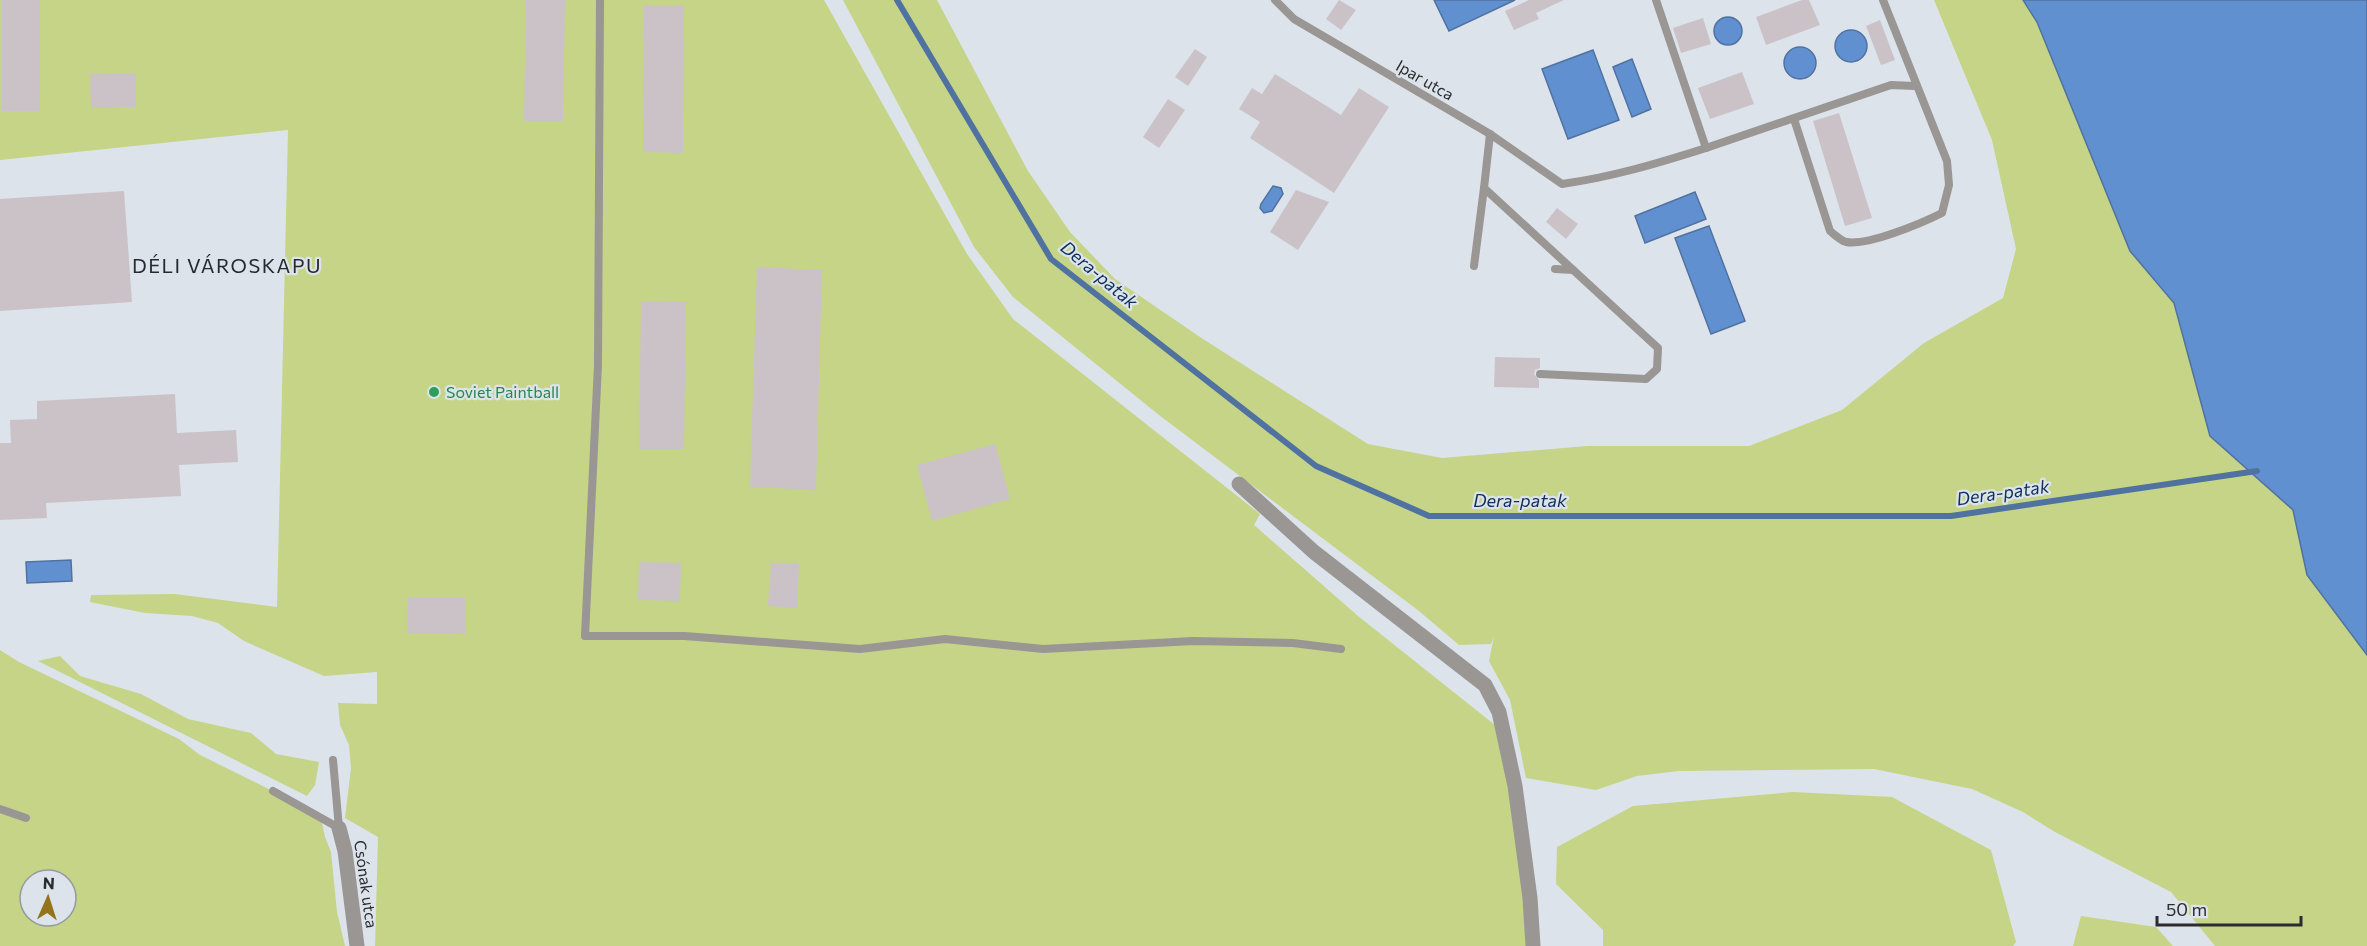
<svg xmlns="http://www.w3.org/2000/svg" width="2367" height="946" font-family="Commissioner,sans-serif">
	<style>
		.green { fill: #c6d487; fill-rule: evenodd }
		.water { fill: #6190d1; stroke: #5072a0; stroke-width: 1.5 }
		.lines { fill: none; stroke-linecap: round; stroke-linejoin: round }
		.stream { stroke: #5072a0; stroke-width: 6 }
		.building { fill: #cbc2c8 }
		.service { stroke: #999693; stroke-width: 8 }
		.minor { stroke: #999693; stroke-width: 15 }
		.leisure-dot { fill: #2e9e5b; stroke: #dce3eb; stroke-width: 2 }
		.labels { text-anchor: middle; stroke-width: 4.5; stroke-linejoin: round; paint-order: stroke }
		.street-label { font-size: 16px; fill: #2a2c2f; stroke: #dce3eb }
		.leisure-label { font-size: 16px; fill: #27864d; stroke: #dce3eb; text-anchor: start }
		.water-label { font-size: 18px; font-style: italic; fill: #0e2f59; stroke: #dce3eb }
		.quarter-label { font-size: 20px; letter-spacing: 1.5px; fill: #252a30; stroke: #dce3eb }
	</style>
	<rect width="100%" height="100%" fill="#dce3eb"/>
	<!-- green -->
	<g class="green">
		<polygon points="0,0 824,0 967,254 1013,319 1260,514 1254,525 1358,616 1500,729 1518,852 1528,946 375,946 378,837 345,818 351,768 349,745 340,725 338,703 377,704 377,672 324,676 244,641 218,623 192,616 145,613 90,602 91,595 175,594 277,607 288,130 0,160"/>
		<polygon points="843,0 937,0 1028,171 1070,232 1115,279 1203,339 1368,444 1442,458 1588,446 1749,446 1842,410 1924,343 2003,298 2016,249 1992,140 1934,0 2023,0 2037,22 2130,251 2174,303 2210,436 2293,510 2307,575 2367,655 2367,946 2215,946 2171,892 2055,832 2023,812 1972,789 1874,769 1679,771 1637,776 1596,790 1526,778 1510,700 1489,661 1494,636 1491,644 1459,645 1419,611 1159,415 1013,297 974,247"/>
		<path d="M0,650l19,12 160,77 21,16 85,42 37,26 3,14 6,15 6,60 8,34h-345zM30,880h36v36h-36z"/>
		<polygon points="60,656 80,676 141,694 188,719 251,733 276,754 319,762 315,785 307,796 38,661"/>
		<polygon points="1793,792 1892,797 1991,850 2016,942 2013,946 1603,946 1603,930 1556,884 1557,847 1633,806"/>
		<polygon points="2081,916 2156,927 2173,946 2073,946"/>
	</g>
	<!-- water -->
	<g class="water">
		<polygon points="1434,0 1515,0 1449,31"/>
		<polygon points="2023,0 2367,0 2367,655 2307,575 2293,510 2210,436 2174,303 2130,251 2037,22"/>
		<circle cx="1728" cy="31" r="14"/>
		<circle cx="1851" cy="46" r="16"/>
		<circle cx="1800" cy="63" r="16"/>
		<polygon points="1593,50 1619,120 1568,139 1542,69"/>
		<polygon points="1632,59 1651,109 1632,117 1613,67"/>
		<polygon points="1273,186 1281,188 1283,194 1272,211 1264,213 1260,208 1261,204"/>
		<polygon points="1695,192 1706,219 1645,243 1635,216"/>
		<polygon points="1709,226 1745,321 1711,334 1675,238"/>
		<polygon points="71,560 72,581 27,583 26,562"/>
	</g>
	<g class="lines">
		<!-- stream -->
		<polyline class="stream" points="897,0 1051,259 1316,466 1429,516 1951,516 2257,471"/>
	</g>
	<!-- building -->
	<g class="building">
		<rect x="2" y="0" width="38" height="111"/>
		<polygon points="526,0 565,0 563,121 524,121"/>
		<polygon points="1339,0 1356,10 1341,30 1326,19"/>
		<polygon points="1529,0 1564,0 1536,13 1539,19 1514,30 1505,11"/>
		<polygon points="1802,0 1809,0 1820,25 1766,45 1756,17"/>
		<polygon points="644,5 684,5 683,153 643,152"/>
		<polygon points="1703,18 1711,44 1681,53 1673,28"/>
		<polygon points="1880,20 1895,60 1881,65 1866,26"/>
		<polygon points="1195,49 1207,57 1188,86 1175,77"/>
		<polygon points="1742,72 1754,104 1710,119 1698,88"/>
		<polygon points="136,73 136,107 91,108 90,74"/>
		<polygon points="1275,74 1341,115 1359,88 1389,107 1334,193 1250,138 1260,122 1239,109 1252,88 1262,94"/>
		<polygon points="1168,99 1185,110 1159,148 1143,137"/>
		<polygon points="1839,113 1872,218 1845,226 1813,121"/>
		<polygon points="1296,190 1329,202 1298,250 1270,232"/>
		<polygon points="124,191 132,302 0,311 0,199"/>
		<polygon points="1557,208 1578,224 1566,239 1546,222"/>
		<polygon points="757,267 822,270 816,490 750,487"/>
		<polygon points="641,301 686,302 684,449 639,449"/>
		<polygon points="1495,357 1540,358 1540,368 1535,370 1534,374 1539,380 1539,388 1494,387"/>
		<polygon points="175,394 177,433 236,430 238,462 179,465 181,496 46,503 47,518 0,520 0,443 11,443 10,420 37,419 37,401"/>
		<polygon points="995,444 1010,499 932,521 917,465"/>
		<polygon points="639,562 681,563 680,601 638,600"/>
		<polygon points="771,563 799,564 797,608 768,606"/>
		<polygon points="408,598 466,598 466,634 407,633"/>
	</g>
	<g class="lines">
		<!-- service -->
		<g class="service">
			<polyline points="600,0 598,365 585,636 684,636 860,649 945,639 1043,649 1193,641 1293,643 1341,649"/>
			<path d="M1275,0l19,19 196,115 72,50c50,-7 97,-21 144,-36"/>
			<polyline points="1656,0 1706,148 1891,85 1915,86"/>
			<path d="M1794,119l36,112c5,4 10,9 16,11 22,4 76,-19 96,-29l7,-28 -2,-24 -64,-161"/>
			<polyline points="1490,134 1484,188 1658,348 1657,369 1646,379 1540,374"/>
			<polyline points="1474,266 1484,188"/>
			<polyline points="1555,269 1573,270"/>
			<polyline points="273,791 339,828 333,760"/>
			<polyline points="0,809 26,818"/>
		</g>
		<!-- minor -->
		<g class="minor">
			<polyline points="1239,484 1314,552 1485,685 1499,712 1515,786 1530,898 1533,946"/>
			<polyline points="339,828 345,851 357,946"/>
		</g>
	</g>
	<!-- markers -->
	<circle class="leisure-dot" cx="434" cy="392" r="6"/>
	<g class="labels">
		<!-- street labels -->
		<g class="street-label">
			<text transform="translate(1425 80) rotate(30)" y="6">Ipar utca</text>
			<text transform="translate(366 884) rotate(82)" y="6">Csónak utca</text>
		</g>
		<!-- leisure labels -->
		<g class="leisure-label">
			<text x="446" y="398">Soviet Paintball</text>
		</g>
		<!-- water labels -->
		<g class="water-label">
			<text transform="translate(1099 275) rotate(40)" y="6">Dera-patak</text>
			<text transform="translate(2003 493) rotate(-8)" y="6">Dera-patak</text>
			<text x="1520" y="507">Dera-patak</text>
		</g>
		<!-- quarter labels -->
		<g class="quarter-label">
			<text x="227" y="273">DÉLI VÁROSKAPU</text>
		</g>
	</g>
	<!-- north arrow -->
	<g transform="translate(48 898) rotate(3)"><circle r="28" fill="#dce3eb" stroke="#959aa0" stroke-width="1.5"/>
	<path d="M0-4.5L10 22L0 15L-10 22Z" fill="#93741b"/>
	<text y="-9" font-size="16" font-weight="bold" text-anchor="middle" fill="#2a2c2f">N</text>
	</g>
	<!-- scale -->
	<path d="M2157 916v9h144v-9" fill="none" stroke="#2a2c2f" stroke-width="3"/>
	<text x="2166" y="916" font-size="18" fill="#2a2c2f" stroke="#dce3eb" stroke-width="4.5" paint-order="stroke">50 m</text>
</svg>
